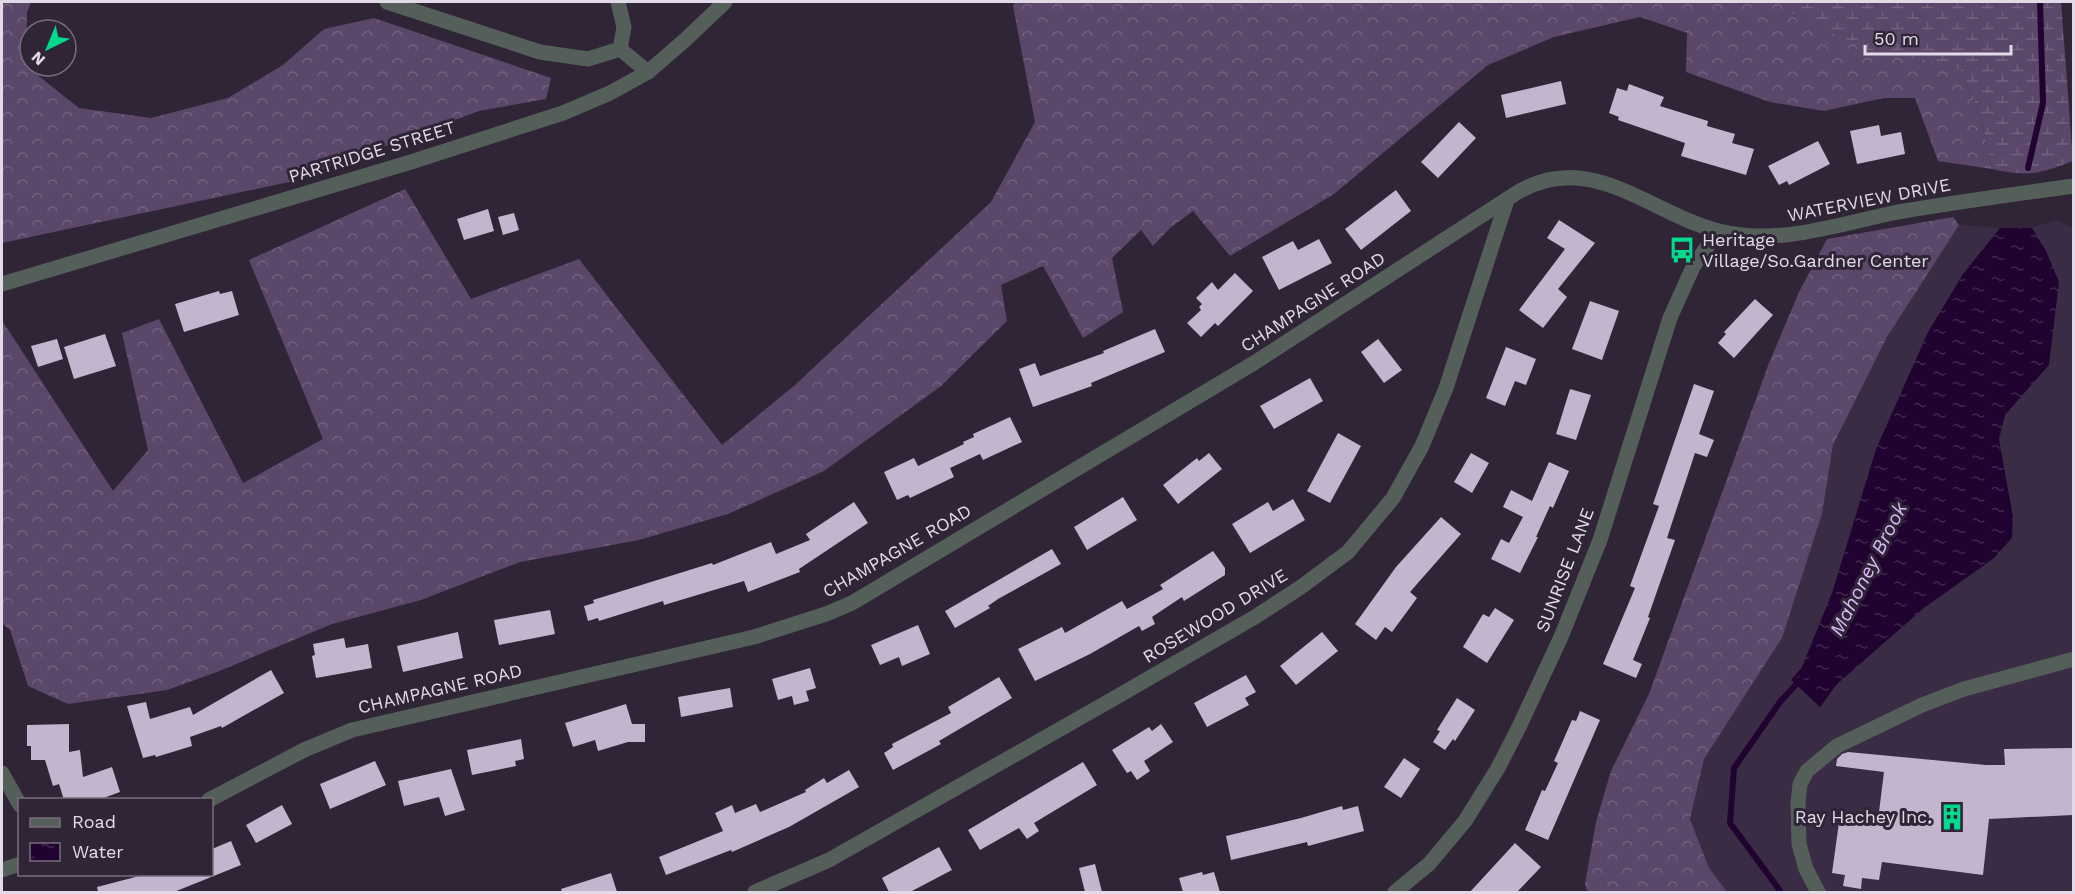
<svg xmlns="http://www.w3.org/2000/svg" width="2075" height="894" font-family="'Work Sans',sans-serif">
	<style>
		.built { fill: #3a2c44 }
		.forest { fill: url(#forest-crowns) }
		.wetland { fill: url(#wetland-marsh) }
		.water { fill: url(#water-ripples) }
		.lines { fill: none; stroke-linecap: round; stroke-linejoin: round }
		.stream { stroke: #200331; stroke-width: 6 }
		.building { fill: #c2b5cd }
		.minor { stroke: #555f59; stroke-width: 15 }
		.labels { text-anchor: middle; stroke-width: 6; stroke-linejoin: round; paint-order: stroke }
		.street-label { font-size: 18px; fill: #e2dbe7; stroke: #2f2537 }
		.poi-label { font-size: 18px; fill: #e2dbe7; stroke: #2f2537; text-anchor: start }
		.water-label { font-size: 20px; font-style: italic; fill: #dab8f7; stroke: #2f2537 }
	</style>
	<defs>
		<pattern id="forest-crowns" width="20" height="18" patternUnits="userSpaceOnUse" patternTransform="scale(1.5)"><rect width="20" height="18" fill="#5b476a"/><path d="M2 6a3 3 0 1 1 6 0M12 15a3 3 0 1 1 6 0" fill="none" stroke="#72617f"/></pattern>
		<pattern id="wetland-marsh" width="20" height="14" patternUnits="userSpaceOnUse" patternTransform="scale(1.5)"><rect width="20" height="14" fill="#5b476a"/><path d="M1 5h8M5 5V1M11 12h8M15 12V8" fill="none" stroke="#72617f"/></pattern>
		<pattern id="water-ripples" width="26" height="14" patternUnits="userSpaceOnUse" patternTransform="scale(1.5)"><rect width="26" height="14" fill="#200331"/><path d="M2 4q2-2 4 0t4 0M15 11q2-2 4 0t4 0" fill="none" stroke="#40274f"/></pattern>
	</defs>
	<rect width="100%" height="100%" fill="#2f2537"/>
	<!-- built -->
	<polygon class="built" points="2056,220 2073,228 2073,892 1727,892 1709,868 1690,818 1704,759 1782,638 1822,514 1833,445 1887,337 1959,225 2000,228 2032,228"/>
	<!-- forest -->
	<g class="forest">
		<polygon points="2,2 31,2 27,12 26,66 79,108 151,118 228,98 283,65 324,29 374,18 551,78 546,99 479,111 289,182 2,243"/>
		<path d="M1015,2h763l17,14 165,54c18,35 25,61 32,99l-54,-8 -23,-63h-31l-60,13 -54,-9 -84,-30 1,-39 -47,-16 -86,20 -66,28 -154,129 -104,62 -37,-45 -23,17 -17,18 -12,-16 -29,28 11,54 -40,26 -40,-72 -42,19 6,36 -66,65 -117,85 -96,43 -89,26 -119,22 -99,38 -89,24 -115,48 -50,18 -99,14 -40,-18 -18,-56 -8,-7v-301h1l110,169 35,-41 -26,-117 37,-14 84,164 80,-44 -74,-179 156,-71 66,110 108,-40 143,186 73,-60 196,-183 44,-80 -22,-116z"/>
		<polygon points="1953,217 1959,225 1887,337 1833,445 1822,514 1782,638 1704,759 1690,819 1709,868 1727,892 1588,892 1585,884 1596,822 1611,771 1649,694 1769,363 1799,292 1827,239"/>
	</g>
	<!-- wetland -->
	<path class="wetland" d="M1778,2h283l12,159c-34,13 -45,16 -81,8 -7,-38 -14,-64 -32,-99l-38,-11 -54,-9 -73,-34z"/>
	<!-- water -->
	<polygon class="water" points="2000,228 2032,228 2046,251 2059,282 2049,365 2005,415 1999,439 2013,517 2012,538 1994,558 1924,608 1837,684 1820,707 1791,680 1802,667 1832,593 1876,449 1928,332 1963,274"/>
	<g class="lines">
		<!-- stream -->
		<g class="stream">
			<polyline points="2028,168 2043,103 2040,2"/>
			<polyline points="1781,892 1730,823 1734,768 1780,702 1801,679"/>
		</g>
	</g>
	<!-- building -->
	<g class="building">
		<polygon points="1561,81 1566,104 1506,118 1501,95"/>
		<polygon points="1629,84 1664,97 1660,106 1708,121 1707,126 1735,134 1732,143 1754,149 1746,175 1681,156 1685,143 1618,120 1619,117 1609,113 1617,88 1627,91"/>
		<polygon points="1459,122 1476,138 1438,178 1421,162"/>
		<polygon points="1879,125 1881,136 1901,132 1905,154 1857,164 1850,131"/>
		<polygon points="1818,141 1830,164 1789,185 1787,181 1779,185 1768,166"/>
		<polygon points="1396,190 1411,211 1361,250 1345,229"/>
		<polygon points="488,209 494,231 464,240 457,219"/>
		<polygon points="514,213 519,230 503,235 498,217"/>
		<polygon points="1559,220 1595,243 1558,289 1567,297 1543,328 1519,310 1565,249 1547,238"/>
		<polygon points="1319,239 1332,263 1279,290 1262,257 1293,241 1298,250"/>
		<polygon points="1235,273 1253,291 1218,326 1215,323 1201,337 1187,323 1201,310 1199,307 1202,304 1196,298 1212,282 1218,290"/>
		<polygon points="219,291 220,294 232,291 239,315 184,332 175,304"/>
		<polygon points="1755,299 1773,315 1734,358 1718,343 1726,334 1724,332"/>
		<polygon points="1590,301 1619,311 1602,360 1572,349"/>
		<polygon points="1155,329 1165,352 1091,383 1092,386 1033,407 1019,369 1035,363 1040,376 1104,353 1103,351"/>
		<polygon points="105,334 116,366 74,379 64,347"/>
		<polygon points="57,339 63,359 38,367 31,346"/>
		<polygon points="1378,339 1402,370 1384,383 1361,352"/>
		<polygon points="1506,347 1536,359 1526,385 1515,381 1505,406 1486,398"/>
		<polygon points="1310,378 1323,401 1274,429 1260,406"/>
		<polygon points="1694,384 1714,391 1699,434 1714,440 1707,457 1695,453 1667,538 1675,540 1648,617 1650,618 1633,660 1642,664 1636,678 1603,664 1635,588 1630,586 1659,506 1653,504"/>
		<polygon points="1570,389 1591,395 1576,440 1556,434"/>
		<polygon points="1010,417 1022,442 983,460 980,454 950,468 954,477 910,498 908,495 897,500 884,472 914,458 918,466 964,444 963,442 974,437 973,434"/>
		<polygon points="1338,433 1361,446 1330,503 1307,491"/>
		<polygon points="1209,453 1222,469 1178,504 1163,485 1197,458 1199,461"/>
		<polygon points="1471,453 1489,463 1472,493 1454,482"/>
		<polygon points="1549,462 1569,471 1553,508 1550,506 1536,537 1538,537 1520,573 1491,559 1501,539 1509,543 1523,517 1503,507 1511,490 1532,501"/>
		<polygon points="1123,497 1137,520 1087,550 1074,527"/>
		<polygon points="1293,499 1305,520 1250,553 1232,524 1268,502 1273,511"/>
		<polygon points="854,502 868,523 799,569 800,572 748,592 744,581 664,605 663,601 599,621 598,618 588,621 584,606 594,603 593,600 712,563 713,565 771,542 776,554 810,540 806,534"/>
		<polygon points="1441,517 1461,534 1410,592 1417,598 1392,632 1385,627 1376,640 1355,624 1396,567"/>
		<polygon points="1052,549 1061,564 998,599 988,606 990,608 955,628 945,611"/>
		<polygon points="1213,551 1225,568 1225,575 1184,601 1182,597 1152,617 1155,624 1142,631 1139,626 1090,654 1035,681 1018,649 1062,627 1065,633 1122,601 1127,609 1163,589 1160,585"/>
		<polygon points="1495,608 1514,620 1487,663 1463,647 1483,614 1489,617"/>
		<polygon points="550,610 555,634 499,645 494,620"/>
		<polygon points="918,625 930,654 902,666 899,657 880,665 871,645"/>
		<polygon points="458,632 463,658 403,672 397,646"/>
		<polygon points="1322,632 1338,651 1296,685 1280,666"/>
		<polygon points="344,638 346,648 368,644 372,668 316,678 312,656 315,655 313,644"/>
		<polygon points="810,668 816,688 806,691 809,701 794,705 792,696 778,700 772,679"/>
		<polygon points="271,670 284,693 222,728 221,726 190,737 192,746 156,757 155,755 143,758 127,706 146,702 150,719 190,707 193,715"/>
		<polygon points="1246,675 1256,692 1245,698 1249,705 1207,727 1194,703"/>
		<polygon points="999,677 1012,698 939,741 941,744 893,770 884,753 893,747 892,744 951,713 948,707"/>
		<polygon points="730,688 733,707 681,717 678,697"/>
		<polygon points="1457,698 1475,710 1455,741 1453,739 1445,750 1433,742 1440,731 1437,730"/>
		<polygon points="626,704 632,724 645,724 645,742 628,742 598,751 595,740 573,747 565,723"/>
		<polygon points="1580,711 1600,720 1548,840 1525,830 1542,790 1545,791 1558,763 1554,761 1572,720 1576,721"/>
		<polygon points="69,724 69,752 80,750 83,777 112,767 120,792 98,800 64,800 59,784 53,786 45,760 31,760 31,746 27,746 27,725"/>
		<polygon points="1161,724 1173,742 1144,761 1150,771 1137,780 1131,771 1127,773 1112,750 1149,727 1152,731"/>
		<polygon points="521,739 524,759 515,761 516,766 472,775 467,750"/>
		<polygon points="2073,748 2073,815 1989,819 1983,875 1882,862 1879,880 1862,878 1861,889 1843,886 1845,875 1832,873 1840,815 1878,820 1884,772 1836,766 1837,759 1842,754 1848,752 1986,765 2005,765 2004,749"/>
		<polygon points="1404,758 1420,769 1401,798 1384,787"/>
		<polygon points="375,761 386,785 330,809 320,784"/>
		<polygon points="1083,762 1097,785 1034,823 1039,831 1027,839 1019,828 980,850 968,830"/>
		<polygon points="451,769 465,810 445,816 439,797 404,806 398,781"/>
		<polygon points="849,770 859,787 789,827 732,852 731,850 666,875 659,857 723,831 715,813 732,805 735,813 756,804 760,812 806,792 805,790 824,778 827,783"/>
		<polygon points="282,805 292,824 256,843 246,825"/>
		<polygon points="1342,806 1343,810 1358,806 1364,831 1308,846 1307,842 1231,860 1226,836 1301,818"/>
		<polygon points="231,841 241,865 174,892 98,892 97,887 147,874 212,874 212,849"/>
		<polygon points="1515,843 1541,867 1517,892 1470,892"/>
		<polygon points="939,847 952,870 910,892 889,892 882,878"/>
		<polygon points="1095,864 1102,892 1085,892 1079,868"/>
		<polygon points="1202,872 1203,875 1214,872 1220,892 1183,892 1179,878"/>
		<polygon points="611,873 617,892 562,892 561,889"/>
	</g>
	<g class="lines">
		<!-- minor -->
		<g class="minor">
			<polyline points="387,2 540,52 588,59 620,49"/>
			<polyline points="618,2 624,27 620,49"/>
			<polyline points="620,49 648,72"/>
			<polyline points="2,284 411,162 563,113 610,93 648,72 685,40 725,2"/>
			<polyline points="2,773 20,805"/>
			<path d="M209,800l95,-50 48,-20 402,-93 72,-23 26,-11 402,-240 264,-171c74,-43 132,22 201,39 61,15 119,-7 179,-19 58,-10 117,-18 176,-26"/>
			<polyline points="2,870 20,864"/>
			<polyline points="755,892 829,860 1106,703 1255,617 1301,587 1348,552 1393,498 1422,446 1446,388 1507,200"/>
			<polyline points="1395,892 1429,864 1465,821 1498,768 1519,727 1561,637 1600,540 1670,318 1693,267 1718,231"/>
			<polyline points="1818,892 1806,869 1799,844 1798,803 1800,784 1807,771 1837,746 1922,705 1964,689 2074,659"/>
		</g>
	</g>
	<!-- icons -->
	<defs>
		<g id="bus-bare" transform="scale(2.07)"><path d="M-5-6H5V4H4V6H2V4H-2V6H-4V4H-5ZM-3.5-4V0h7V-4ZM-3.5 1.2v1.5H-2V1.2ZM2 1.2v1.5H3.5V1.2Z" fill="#01d98b" stroke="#2f2537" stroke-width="2.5" paint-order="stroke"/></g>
		<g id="building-bare" transform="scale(2.07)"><path d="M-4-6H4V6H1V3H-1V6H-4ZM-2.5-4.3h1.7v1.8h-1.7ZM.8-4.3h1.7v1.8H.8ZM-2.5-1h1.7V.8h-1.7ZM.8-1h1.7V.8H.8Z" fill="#01d98b" stroke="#2f2537" stroke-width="2.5" paint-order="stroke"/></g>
	</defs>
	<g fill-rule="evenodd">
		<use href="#bus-bare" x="1682" y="250"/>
		<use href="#building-bare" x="1952" y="817"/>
	</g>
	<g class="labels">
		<!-- street labels -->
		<g class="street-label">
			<text transform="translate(372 152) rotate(-17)" y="6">PARTRIDGE STREET</text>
			<text transform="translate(1869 200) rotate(-11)" y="6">WATERVIEW DRIVE</text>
			<text transform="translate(1313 302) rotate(-33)" y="6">CHAMPAGNE ROAD</text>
			<text transform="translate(897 551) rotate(-30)" y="6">CHAMPAGNE ROAD</text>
			<text transform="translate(1565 570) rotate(-69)" y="6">SUNRISE LANE</text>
			<text transform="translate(1215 616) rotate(-31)" y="6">ROSEWOOD DRIVE</text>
			<text transform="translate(440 689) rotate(-13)" y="6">CHAMPAGNE ROAD</text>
		</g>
		<!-- poi labels -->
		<g class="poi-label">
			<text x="1702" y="246">Heritage<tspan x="1702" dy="21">Village/So.Gardner Center</tspan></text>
			<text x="1932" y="823" text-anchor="end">Ray Hachey Inc.</text>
		</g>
		<!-- water labels -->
		<g class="water-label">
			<text transform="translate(1868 569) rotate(-63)" y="7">Mahoney Brook</text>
		</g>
	</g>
	<!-- border -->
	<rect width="2075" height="894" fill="none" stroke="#e2dbe7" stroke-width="6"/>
	<!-- legend -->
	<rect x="18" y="798" width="195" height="78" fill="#2f2537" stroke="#776e7d" stroke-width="1.5"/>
	<rect x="30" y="818" width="30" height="9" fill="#555f59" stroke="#776e7d" stroke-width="1.5"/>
	<text x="72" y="828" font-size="18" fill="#e2dbe7">Road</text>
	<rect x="30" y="843" width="30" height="18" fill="url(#water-ripples)" stroke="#776e7d" stroke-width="1.5"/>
	<text x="72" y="858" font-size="18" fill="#e2dbe7">Water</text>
	<!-- north arrow -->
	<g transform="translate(48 48) rotate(223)"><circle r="28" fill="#2f2537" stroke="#776e7d" stroke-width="1.5"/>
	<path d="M0-4.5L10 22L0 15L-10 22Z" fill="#01d98b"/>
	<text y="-9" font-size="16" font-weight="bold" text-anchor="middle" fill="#e2dbe7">N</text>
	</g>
	<!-- scale -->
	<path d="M1865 45v9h146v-9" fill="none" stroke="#e2dbe7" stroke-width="3"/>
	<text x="1874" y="45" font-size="18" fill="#e2dbe7" stroke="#2f2537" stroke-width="4.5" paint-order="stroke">50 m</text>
</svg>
